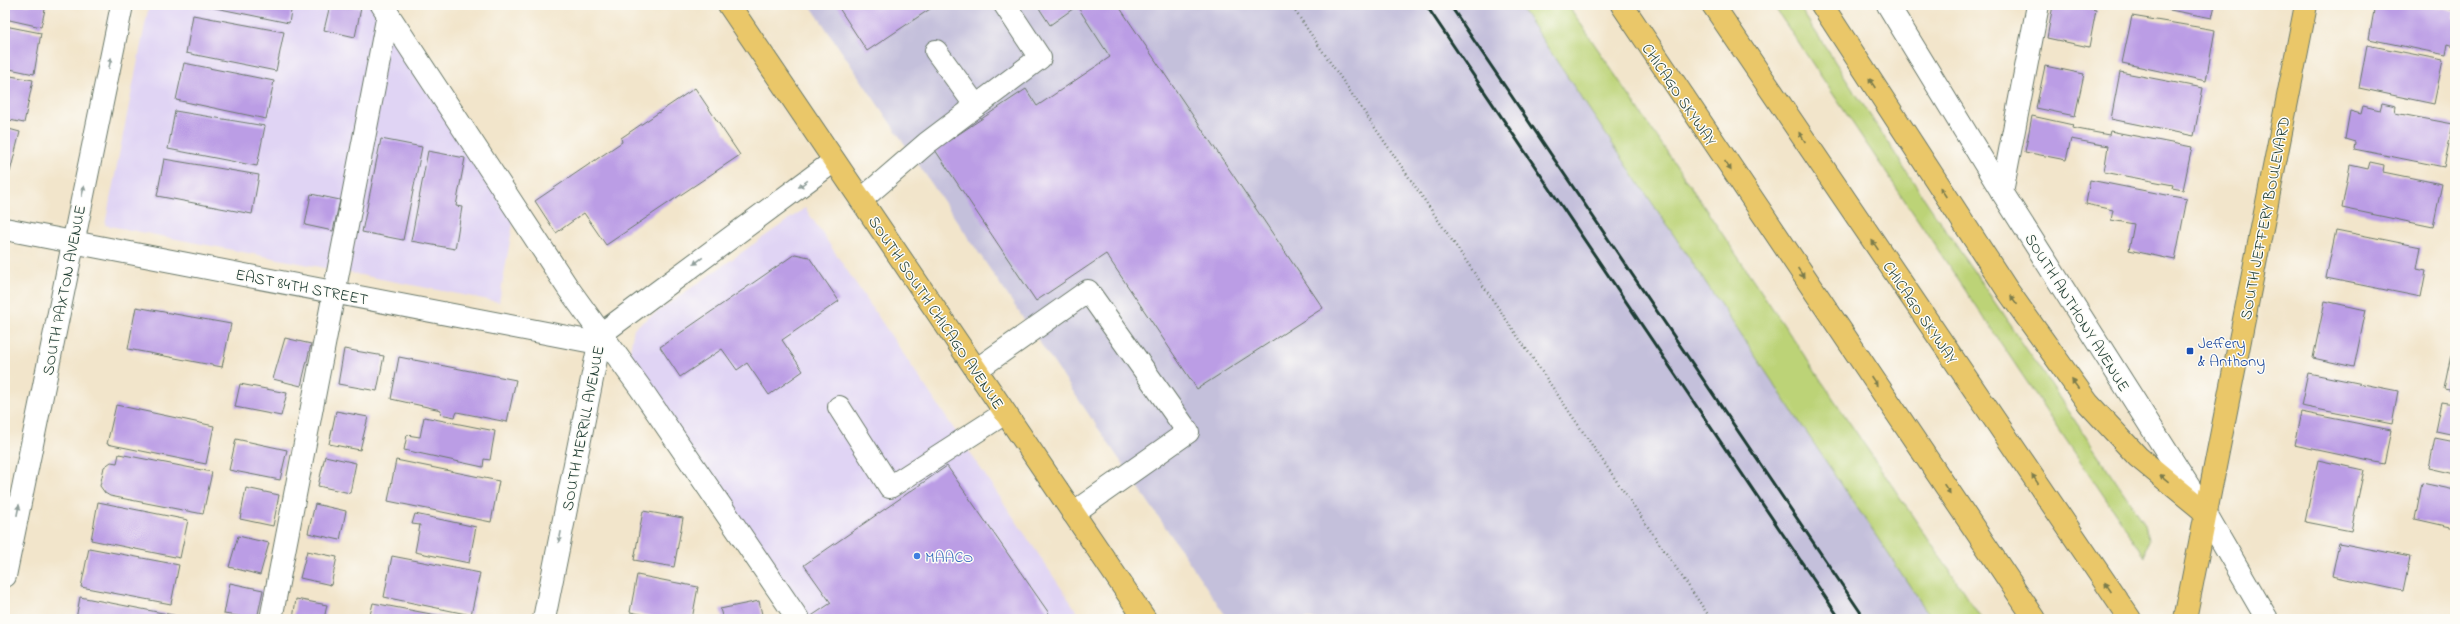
<svg xmlns="http://www.w3.org/2000/svg" width="2460" height="624" font-family="'Indie Flower',sans-serif">
	<style>
		.built { fill: #e0d4f4 }
		.industrial { fill: #c4c0db }
		.green { fill: #bcd377; stroke: #6e8856 }
		.building { fill: #bb9de5 }
		.lines { fill: none; stroke-linecap: round; stroke-linejoin: round }
		.minor-casing { stroke: #697869; stroke-width: 24 }
		.major-casing { stroke: #697869; stroke-width: 24 }
		.highway-casing { stroke: #697869; stroke-width: 24 }
		.path { stroke: #697869; stroke-width: 2.5; stroke-dasharray: 1 3; stroke-linecap: butt }
		.minor { stroke: #fff; stroke-width: 22 }
		.major { stroke: #eac769; stroke-width: 22 }
		.highway { stroke: #eac769; stroke-width: 22 }
		.rail { stroke: #1f3d34; stroke-width: 3 }
		.oneway { fill: #8f9e9a }
		.oneway2 { fill: #7a7b4c }
		.transit-dot { fill: #1a4fb4; stroke: #fdfcf7; stroke-width: 1.5 }
		.shop-dot { fill: #3f7fe0; stroke: #fdfcf7; stroke-width: 1.5 }
		.labels { text-anchor: middle; stroke-width: 3; stroke-linejoin: round; paint-order: stroke }
		.street-label { font-size: 16px; fill: #1f3d34; stroke: #fdfcf7 }
		.transit-label { font-size: 16px; fill: #164399; stroke: #fdfcf7; text-anchor: start }
		.shop-label { font-size: 16px; fill: #366cbe; stroke: #fdfcf7; text-anchor: start }
	</style>
	<rect width="100%" height="100%" fill="#fdfcf7"/>
	<filter id="ink" filterUnits="userSpaceOnUse"><feTurbulence type="fractalNoise" baseFrequency=".025" numOctaves="2"/><feDisplacementMap in="SourceGraphic" scale="8" xChannelSelector="R" yChannelSelector="G"/><feConvolveMatrix kernelMatrix="1 2 1 2 8 2 1 2 1" color-interpolation-filters="sRGB"/></filter>
	<filter id="wash" filterUnits="userSpaceOnUse"><feTurbulence type="fractalNoise" baseFrequency=".012" numOctaves="4" result="noise"/><feDisplacementMap in="SourceGraphic" scale="16" xChannelSelector="R" yChannelSelector="G"/><feGaussianBlur stdDeviation="0.9" result="paint"/><feColorMatrix in="noise" values="0 0 0 0 0 0 0 0 0 0 0 0 0 0 0 0 0 1.4 0 .05"/><feComposite in="paint" operator="in"/></filter>
	<g filter="url(#wash)">
		<rect width="100%" height="100%" fill="#f2e5cb"/>
		<!-- built -->
		<g class="built">
			<polygon points="149,5 382,5 517,202 499,302 105,225"/>
			<polygon points="805,208 1082,619 797,619 625,378 634,328"/>
		</g>
		<!-- industrial -->
		<polygon class="industrial" points="810,5 1519,5 1932,619 1228,619"/>
		<!-- green -->
		<g class="green">
			<polygon points="1519,5 1568,5 1982,619 1932,619"/>
			<polygon points="1773,5 1798,5 1924,198 2145,524 2148,539 2145,557"/>
		</g>
		<g id="blocks">
			<!-- building -->
			<g class="building">
				<polygon points="5,5 46,5 41,27 5,19"/>
				<polygon points="201,5 292,5 289,23"/>
				<polygon points="330,5 361,8 355,37 324,30"/>
				<polygon points="837,5 936,5 867,51"/>
				<polygon points="1037,5 1118,5 1323,308 1197,389 1106,254 1036,301 935,150 1026,89 1037,106 1110,57 1077,6 1050,25"/>
				<polygon points="2053,5 2071,5 2096,10 2089,47 2047,38"/>
				<polygon points="2171,5 2215,5 2212,18 2170,10"/>
				<polygon points="2375,5 2429,5 2455,10 2453,19 2455,19 2455,46 2448,44 2446,55 2369,39"/>
				<polygon points="193,15 284,32 276,71 186,53"/>
				<polygon points="2132,16 2215,30 2206,81 2122,63"/>
				<polygon points="5,26 41,33 34,74 5,68"/>
				<polygon points="2367,45 2443,60 2434,104 2359,88"/>
				<polygon points="184,63 274,81 266,119 176,100"/>
				<polygon points="2045,66 2084,74 2075,116 2036,108"/>
				<polygon points="2120,72 2203,88 2194,136 2111,119"/>
				<polygon points="5,75 33,80 24,123 5,119"/>
				<polygon points="695,88 740,155 606,245 584,213 556,233 535,201 622,142 621,138"/>
				<polygon points="2382,103 2396,106 2395,113 2453,124 2444,167 2354,149 2355,142 2345,139 2350,111 2361,114 2363,106 2380,110"/>
				<polygon points="175,111 265,126 257,166 168,149"/>
				<polygon points="2032,116 2073,125 2072,128 2109,135 2110,131 2192,147 2183,190 2172,188 2173,185 2104,172 2108,146 2071,139 2066,160 2025,152"/>
				<polygon points="5,128 20,132 10,172 5,171"/>
				<polygon points="381,139 422,147 403,240 362,232"/>
				<polygon points="428,151 465,158 456,206 462,207 455,249 411,241"/>
				<polygon points="164,159 259,175 252,214 157,196"/>
				<polygon points="2370,162 2384,165 2383,172 2442,184 2433,227 2342,208 2350,165 2368,169"/>
				<polygon points="2090,180 2187,199 2175,260 2129,250 2134,224 2111,220 2113,210 2086,204"/>
				<polygon points="311,194 340,200 333,231 305,225"/>
				<polygon points="2336,230 2421,247 2417,269 2426,271 2421,297 2326,278"/>
				<polygon points="795,254 809,257 839,301 782,340 803,371 769,395 747,363 737,370 722,349 680,377 660,347"/>
				<polygon points="2325,301 2366,310 2354,367 2313,358"/>
				<polygon points="136,307 231,324 222,367 128,349"/>
				<polygon points="285,338 311,344 301,386 273,379"/>
				<polygon points="344,349 384,356 377,391 338,384"/>
				<polygon points="2451,355 2455,356 2455,391 2444,389"/>
				<polygon points="399,357 516,380 507,422 457,412 455,417 440,414 441,410 391,399"/>
				<polygon points="2308,373 2398,391 2392,424 2301,406"/>
				<polygon points="240,384 287,393 281,416 235,407"/>
				<polygon points="2442,402 2455,404 2455,435 2436,431"/>
				<polygon points="116,405 214,426 206,464 107,444"/>
				<polygon points="336,411 368,417 360,450 329,444"/>
				<polygon points="2301,412 2391,430 2384,464 2294,445"/>
				<polygon points="424,417 495,431 490,460 484,459 483,467 404,450 407,435 420,437"/>
				<polygon points="2435,438 2455,442 2455,474 2429,468"/>
				<polygon points="236,439 287,450 280,480 229,470"/>
				<polygon points="119,454 212,472 203,514 110,496 105,493 100,486 104,467 111,462 117,463"/>
				<polygon points="325,456 356,463 350,493 318,486"/>
				<polygon points="396,460 499,481 491,522 388,501"/>
				<polygon points="2318,460 2364,470 2351,531 2305,522"/>
				<polygon points="947,466 1053,619 812,619 810,617 831,603 804,565"/>
				<polygon points="2422,483 2455,490 2455,528 2415,519"/>
				<polygon points="246,488 279,495 273,526 240,519"/>
				<polygon points="98,502 188,520 180,558 91,540"/>
				<polygon points="315,504 346,511 340,540 308,533"/>
				<polygon points="643,511 683,518 674,567 634,560"/>
				<polygon points="415,514 476,527 469,563 415,552 420,525 412,524"/>
				<polygon points="238,536 269,543 260,575 229,567"/>
				<polygon points="2339,543 2410,557 2403,591 2332,576"/>
				<polygon points="89,548 179,565 171,604 81,587"/>
				<polygon points="307,551 337,557 331,585 300,578"/>
				<polygon points="392,556 480,573 471,615 384,597"/>
				<polygon points="637,575 698,587 692,619 666,619 630,612"/>
				<polygon points="230,583 263,590 257,619 224,614"/>
				<polygon points="80,597 178,616 178,619 76,619"/>
				<polygon points="296,599 327,605 324,619 293,619"/>
				<polygon points="759,601 763,619 723,619 720,609"/>
				<polygon points="373,603 452,618 452,619 369,619"/>
			</g>
		</g>
	</g>
	<g filter="url(#ink)">
		<use href="#blocks" fill-opacity="0" stroke="#697869" stroke-width="1"/>
		<g class="lines">
			<!-- minor casing -->
			<g class="minor-casing">
				<g id="minor">
					<polyline points="382,5 568,288 641,389 798,619"/>
					<polyline points="1888,5 2002,192 2205,512 2267,619"/>
					<polyline points="936,51 976,106"/>
					<polyline points="2002,192 2038,5"/>
					<polyline points="861,200 927,143 1040,58 1005,5"/>
					<polyline points="5,229 598,343"/>
					<polyline points="976,370 1088,291 1188,432 1073,513"/>
					<polyline points="839,407 890,487 1005,413"/>
					<polyline points="5,576 122,5"/>
					<polyline points="271,619 388,14"/>
					<polyline points="544,619 601,334 834,161"/>
				</g>
			</g>
			<!-- major casing -->
			<g class="major-casing">
				<g id="major">
					<polyline points="729,5 1145,619"/>
					<polyline points="2185,619 2306,5"/>
				</g>
			</g>
			<!-- highway casing -->
			<g class="highway-casing">
				<g id="highway">
					<polyline points="1622,5 2035,619"/>
					<polyline points="1713,5 2130,619"/>
					<polyline points="1822,5 2008,291 2088,403 2138,457 2205,512"/>
				</g>
			</g>
			<!-- path -->
			<polyline class="path" points="1291,5 1711,619"/>
			<!-- minor -->
			<use href="#minor" class="minor"/>
			<!-- major -->
			<use href="#major" class="major"/>
			<!-- highway -->
			<use href="#highway" class="highway"/>
			<!-- rail -->
			<g class="rail">
				<polyline points="1426,5 1840,619"/>
				<polyline points="1450,5 1865,619"/>
			</g>
		</g>
		<!-- one-way arrows -->
		<defs><path id="oneway-solid" d="M-6-.8H1V-3.2L6.5 0L1 3.2V.8H-6Z"/></defs>
		<g class="oneway">
			<use href="#oneway-solid" transform="translate(110 63) rotate(-78)"/>
			<use href="#oneway-solid" transform="translate(803 184) rotate(144)"/>
			<use href="#oneway-solid" transform="translate(83 191) rotate(-78)"/>
			<use href="#oneway-solid" transform="translate(698 261) rotate(143)"/>
			<use href="#oneway-solid" transform="translate(18 510) rotate(-79)"/>
			<use href="#oneway-solid" transform="translate(560 537) rotate(101)"/>
		</g>
		<g class="oneway2">
			<use href="#oneway-solid" transform="translate(1872 83) rotate(-123)"/>
			<use href="#oneway-solid" transform="translate(1802 137) rotate(-124)"/>
			<use href="#oneway-solid" transform="translate(1728 166) rotate(56)"/>
			<use href="#oneway-solid" transform="translate(1943 192) rotate(-123)"/>
			<use href="#oneway-solid" transform="translate(1875 245) rotate(-124)"/>
			<use href="#oneway-solid" transform="translate(1801 273) rotate(56)"/>
			<use href="#oneway-solid" transform="translate(2014 300) rotate(-126)"/>
			<use href="#oneway-solid" transform="translate(1874 381) rotate(56)"/>
			<use href="#oneway-solid" transform="translate(2075 384) rotate(-126)"/>
			<use href="#oneway-solid" transform="translate(2164 478) rotate(-141)"/>
			<use href="#oneway-solid" transform="translate(2035 479) rotate(-124)"/>
			<use href="#oneway-solid" transform="translate(1947 489) rotate(56)"/>
			<use href="#oneway-solid" transform="translate(2108 587) rotate(-124)"/>
		</g>
	</g>
	<!-- markers -->
	<rect class="transit-dot" x="2186" y="347" width="8" height="8" rx="2"/>
	<circle class="shop-dot" cx="917" cy="556" r="4"/>
	<g class="labels">
		<!-- street labels -->
		<g class="street-label">
			<text transform="translate(1680 94) rotate(56)" y="6">CHICAGO SKYWAY</text>
			<text transform="translate(2264 218) rotate(-79)" y="6">SOUTH JEFFERY BOULEVARD</text>
			<text transform="translate(302 286) rotate(11)" y="6">EAST 84TH STREET</text>
			<text transform="translate(63 290) rotate(-79)" y="6">SOUTH PAXTON AVENUE</text>
			<text transform="translate(937 312) rotate(56)" y="6">SOUTH SOUTH CHICAGO AVENUE</text>
			<text transform="translate(1921 312) rotate(56)" y="6">CHICAGO SKYWAY</text>
			<text transform="translate(2078 312) rotate(58)" y="6">SOUTH ANTHONY AVENUE</text>
			<text transform="translate(582 428) rotate(-79)" y="6">SOUTH MERRILL AVENUE</text>
		</g>
		<!-- transit labels -->
		<g class="transit-label">
			<text x="2198" y="348">Jeffery<tspan x="2198" dy="18">&amp; Anthony</tspan></text>
		</g>
		<!-- shop labels -->
		<g class="shop-label">
			<text x="925" y="562">MAACO</text>
		</g>
	</g>
	<!-- margin -->
	<rect width="2460" height="624" fill="none" stroke="#fdfcf7" stroke-width="20"/>
</svg>
